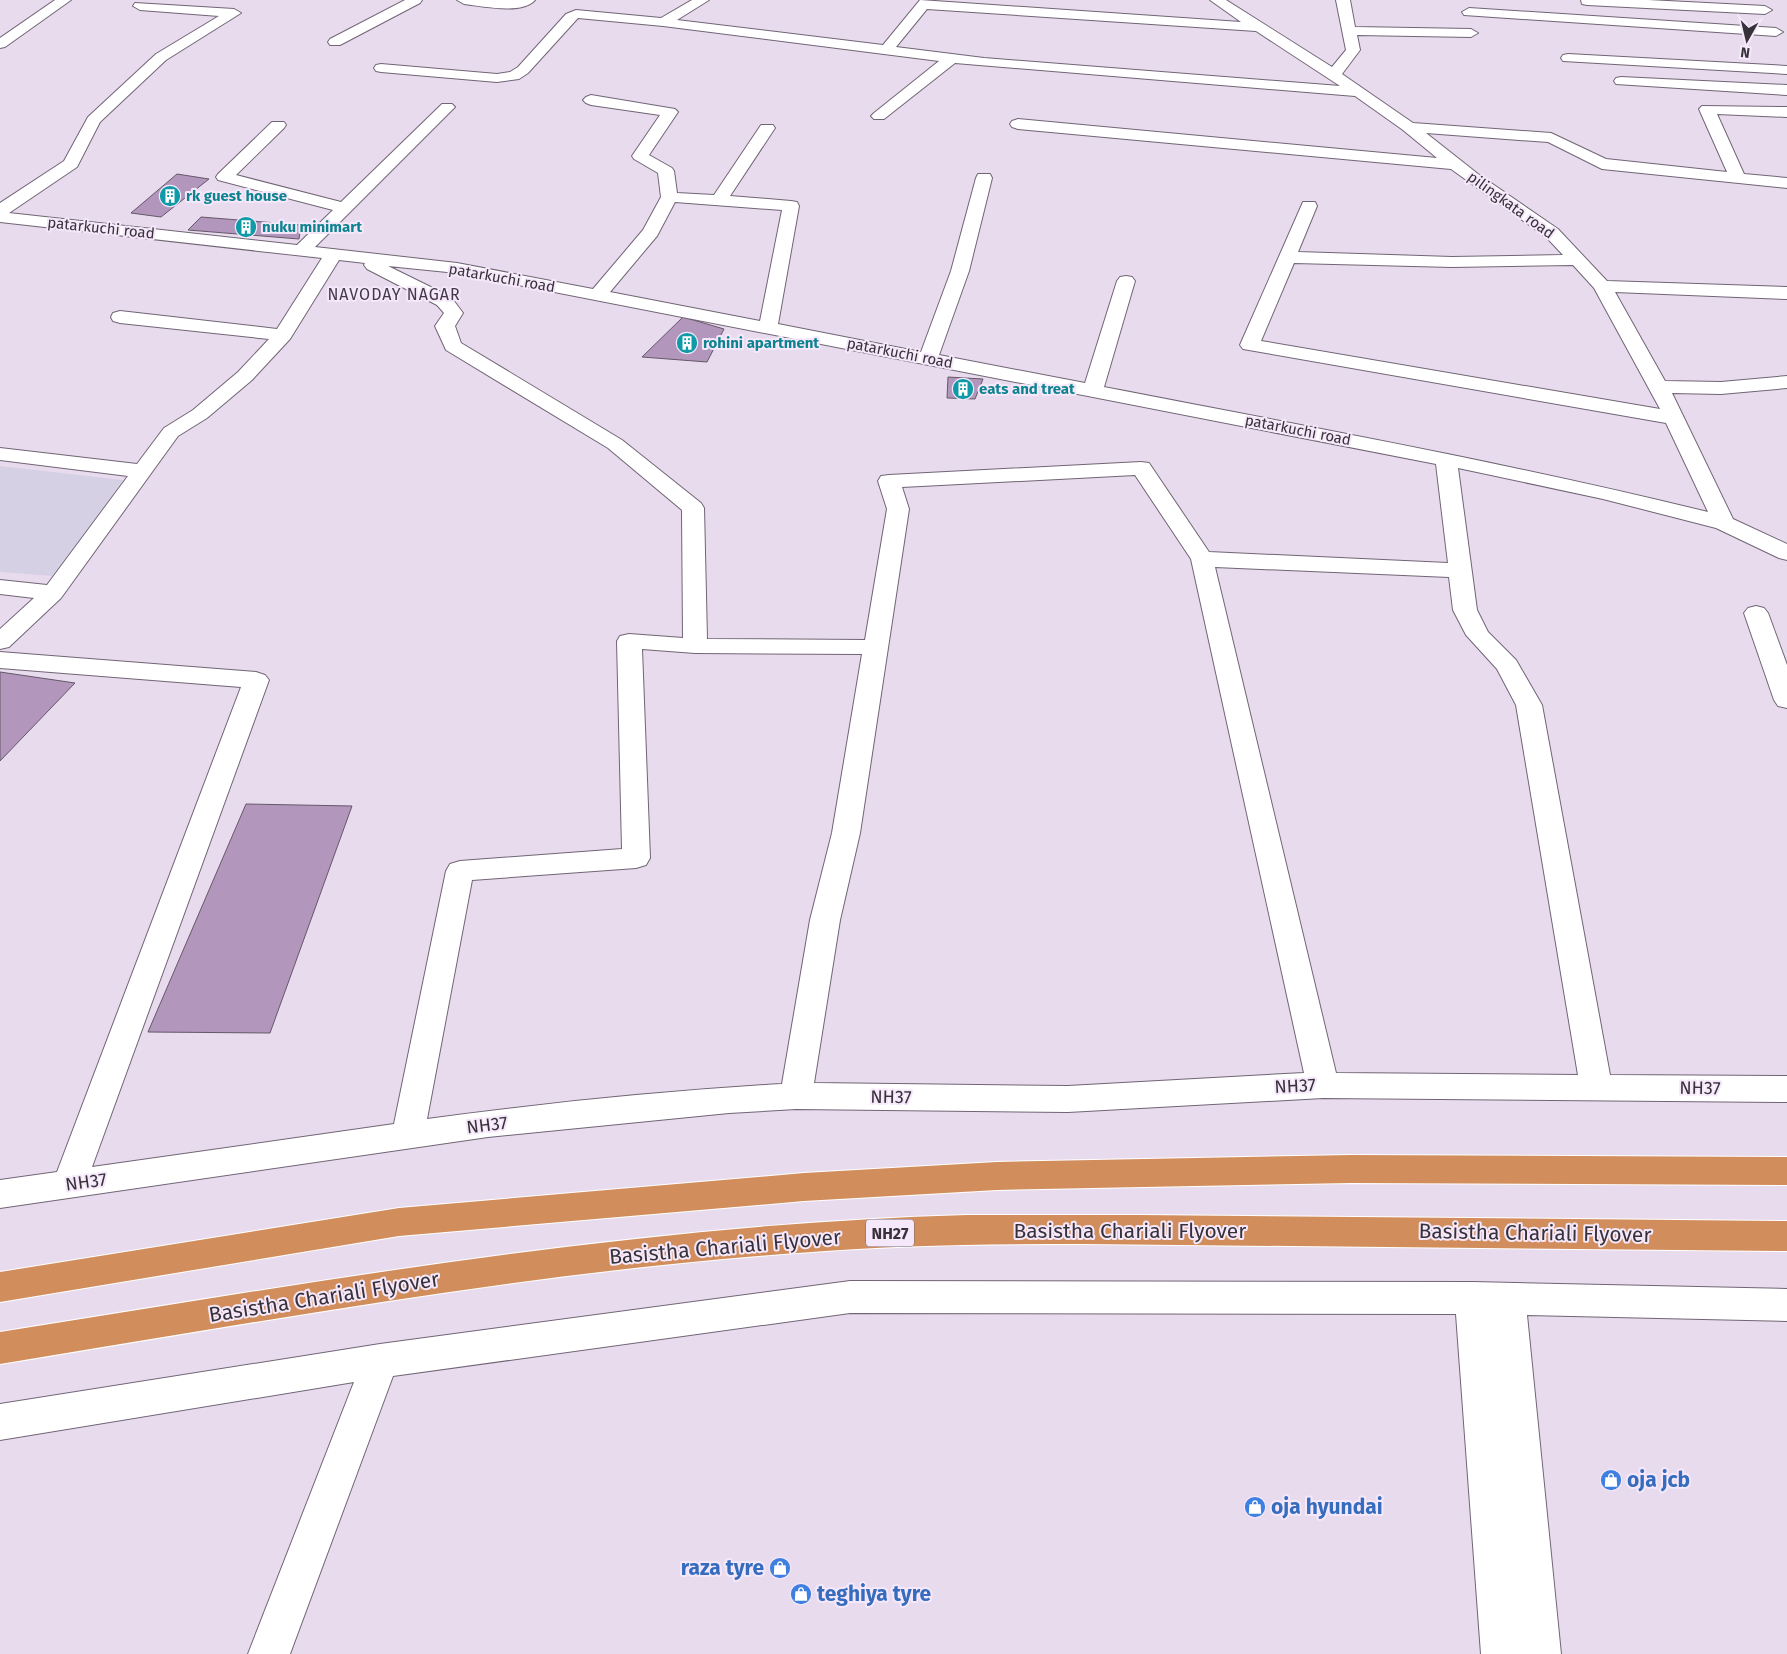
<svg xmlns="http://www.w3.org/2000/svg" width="1787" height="1654" font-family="'Fira Sans',sans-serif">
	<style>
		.industrial { fill: #d6d0e5 }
		.building { fill: #b296bc; stroke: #645868 }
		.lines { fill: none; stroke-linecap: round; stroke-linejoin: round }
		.minor-casing { stroke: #706575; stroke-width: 2 }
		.highway-casing { stroke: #fff; stroke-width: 2 }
		.minor { fill: #fff; fill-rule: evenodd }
		.highway { fill: #d18e5c; fill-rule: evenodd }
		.labels { text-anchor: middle; stroke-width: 4; stroke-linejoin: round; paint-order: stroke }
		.far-culture-label { font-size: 15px; font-weight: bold; fill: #0d838f; stroke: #f6e8fb; text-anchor: start }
		.far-street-label { font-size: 15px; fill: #373239; stroke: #f6e8fb }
		.far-quarter-label { font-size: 16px; letter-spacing: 1px; fill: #433948; stroke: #f6e8fb }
		.shield { fill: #f6e8fb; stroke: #706973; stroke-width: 1 }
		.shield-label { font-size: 16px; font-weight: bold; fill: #373239 }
		.street-label { font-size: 18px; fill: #373239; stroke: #f6e8fb }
		.near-street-label { font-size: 21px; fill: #373239; stroke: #f6e8fb }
		.near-shop-label { font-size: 21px; font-weight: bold; fill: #366cbe; stroke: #f6e8fb; text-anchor: start }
	</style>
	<rect width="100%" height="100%" fill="#e9dbee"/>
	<!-- industrial -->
	<polygon class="industrial" points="0,466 123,480 52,576 0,572"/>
	<!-- building -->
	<g class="building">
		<polygon points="177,174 209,179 161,217 131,213"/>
		<polygon points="201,217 301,225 299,239 188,230"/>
		<polygon points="683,317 724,329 707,362 642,357"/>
		<polygon points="948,377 983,379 975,399 947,398"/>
		<polygon points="0,672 75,683 0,761"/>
		<polygon points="246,804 352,806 270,1033 148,1032"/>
	</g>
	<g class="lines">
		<!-- minor casing -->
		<g class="minor-casing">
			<g id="minor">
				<polygon points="55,0 71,0 5,47 0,48 0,38"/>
				<polygon points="405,0 422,0 420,3 340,45 330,45 328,42 330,39"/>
				<path d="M457,0h78c-13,15 -53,6 -71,4z"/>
				<path d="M692,0h17l-32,20 206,25 37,-45 321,22 -31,-22h16l106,67 14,-17 -10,-50h14l5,27 116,2 7,4 -7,4 -114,-2 3,15 -18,24 71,49 138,10 55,26 121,13 -28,-63 3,-3 85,1v10l-70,-3 27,60 43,4v10l-185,-19 -54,-27 -122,-9 52,41 80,55 49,52 180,6v12l-172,-7 50,89 56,1 66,-6v12l-66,6 -49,-1 61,126 54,25v16l-8,-2 -63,-30 -113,-29 -145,-31 19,142 11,22 28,28 26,45 68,370 177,1v26l-464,-4 -255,14 -272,-3 -67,4 -241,24 -488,71v-28l57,-8 184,-485 -241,-19v-16l256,20 9,3 4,5 -177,487 302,-43 52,-253 4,-7 10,-3 162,-12 -5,-208 3,-5 9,-2 54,4 -1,-128 -74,-62 -162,-98 -11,-24 9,-13 -7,-8 -70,-36 -3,-4 1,-2 -26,-3 -49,79 -38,41 -45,38 -29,18 -117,162 -52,49 -9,2v-20l34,-31 -34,-4v-14l47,5 81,-109 -128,-16v-12l137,16 27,-36 29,-18 45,-38 31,-33 -149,-16 -7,-2 -2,-4 2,-4 7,-2 157,18 45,-71 -322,-36v-19l64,-42 24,-44 68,-63 63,-38 -79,-6 -7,-4 2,-3 99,6 7,4 -75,47 -66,62 -23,45 -68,46 288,32 36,-35 -115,-30 -2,-3 2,-3 54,-52h12l2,3 -2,3 -48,47 105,27 101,-98h10l3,3 -140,140 142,16 136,26 50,-59 18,-33 -3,-24 -24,-14 -2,-3 28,-41 -69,-10 -5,-2 -3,-3 3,-3 5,-2 84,14 3,3 -29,43 23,13 2,3 3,22 37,2 47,-70h12l2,3 -45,68 61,5 6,1 2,4 -21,118 143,28 30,-81 25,-93 2,-4h12l2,4 -23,93 -30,84 146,28 32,-102 3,-4 6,-1 6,1 3,4 -31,106c202,39 404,76 604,125l-42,-89 -423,-74 -3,-4 63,-143h12l2,4 -19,46 154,5 111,-2 -17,-18 -95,-68 -433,-40 -6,-2 -2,-3 2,-3 6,-2 419,39 -34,-28 -48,-34 -400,-33 -71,56h-10l-3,-3 3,-3 65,-52 -276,-35 -85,-8 -50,55 -9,6 -22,3 -116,-10 -5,-1 -2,-3 2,-3 5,-1 116,10 13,-2 8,-5 48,-53 10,-4 85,8zM927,9l329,22 84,55 -356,-28 -88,-11zM675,202l107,8 -22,111 -150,-29 47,-56zM1294,263l158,4 121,-2 21,23 66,121 -399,-68zM388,266l69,7 979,191 12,99 -239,-11 -60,-89 -8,-1 -252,13 -8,1 -3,5 9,28 -22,131 -158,-1 -3,-131 -3,-5 -79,-63 -161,-97 -6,-17 8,-13 -12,-16zM1135,475l56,84 113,514 -236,13 -254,-3 26,-163 20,-87 49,-324 -7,-22zM1215,567l234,10 4,33 13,25 31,34 19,36 62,370 -242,-2zM642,649l53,4 167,1 -30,179 -22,87 -28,164c-118,7 -237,19 -355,35l45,-239 164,-12 10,-3 4,-7z"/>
				<polygon points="1581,0 1648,0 1765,6 1772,10 1765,14 1587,5 1582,4"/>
				<polygon points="1469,8 1776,28 1783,32 1776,36 1464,15 1462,12"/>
				<polygon points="1568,54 1787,66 1787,74 1563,61 1561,58 1563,55"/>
				<polygon points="1621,77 1787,85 1787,95 1616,84 1614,81 1616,78"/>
				<polygon points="1756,606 1764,608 1768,613 1787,665 1787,708 1778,706 1774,700 1744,613 1748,608"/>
				<polygon points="850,1281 1473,1282 1787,1289 1787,1321 1527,1315 1561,1654 1481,1654 1456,1314 850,1313 393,1376 290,1654 248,1654 354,1382 0,1440 0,1404 380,1344"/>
			</g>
		</g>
		<!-- highway casing -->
		<g class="highway-casing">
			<g id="highway">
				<polygon points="1351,1155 1787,1157 1787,1185 1351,1183 997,1190 804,1201 399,1236 0,1302 0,1272 399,1208 804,1173 997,1162"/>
				<path d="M967,1215h173l647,6v30l-704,-7c-96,0 -190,1 -285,9 -268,19 -533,68 -798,111v-32c321,-51 642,-108 967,-117z"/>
			</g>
		</g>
		<!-- minor -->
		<use href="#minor" class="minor"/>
		<!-- highway -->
		<use href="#highway" class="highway"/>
	</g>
	<!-- icons -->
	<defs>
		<g id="building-disc" transform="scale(1.125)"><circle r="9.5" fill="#0f9aa8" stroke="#f6e8fb"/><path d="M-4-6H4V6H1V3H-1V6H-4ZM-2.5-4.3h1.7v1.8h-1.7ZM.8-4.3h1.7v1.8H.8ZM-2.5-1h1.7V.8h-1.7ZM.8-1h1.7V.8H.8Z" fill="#fff"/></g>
		<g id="shop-disc" transform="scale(1.125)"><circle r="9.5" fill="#3f7fe0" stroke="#f6e8fb"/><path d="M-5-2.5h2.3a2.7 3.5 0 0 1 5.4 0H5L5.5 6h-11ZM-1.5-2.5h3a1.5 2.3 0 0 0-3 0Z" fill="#fff"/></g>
	</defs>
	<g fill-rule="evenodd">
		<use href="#building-disc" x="170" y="196"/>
		<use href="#building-disc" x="246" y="227"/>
		<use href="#building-disc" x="687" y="343"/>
		<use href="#building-disc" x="963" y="389"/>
		<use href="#shop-disc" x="1611" y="1480"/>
		<use href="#shop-disc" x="1255" y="1507"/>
		<use href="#shop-disc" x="780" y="1568"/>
		<use href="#shop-disc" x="801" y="1594"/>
	</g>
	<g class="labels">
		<!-- far-culture labels -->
		<g class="far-culture-label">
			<text x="186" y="201">rk guest house</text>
			<text x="262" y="232">nuku minimart</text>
			<text x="703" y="348">rohini apartment</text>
			<text x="979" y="394">eats and treat</text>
		</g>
		<!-- far-street labels -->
		<g class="far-street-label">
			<text transform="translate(1511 205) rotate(36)" y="5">pilingkata road</text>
			<text transform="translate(101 228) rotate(6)" y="5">patarkuchi road</text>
			<text transform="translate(502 278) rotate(10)" y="5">patarkuchi road</text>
			<text transform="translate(900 353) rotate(11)" y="5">patarkuchi road</text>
			<text transform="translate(1298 430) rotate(11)" y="5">patarkuchi road</text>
		</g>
		<!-- far-quarter labels -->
		<g class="far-quarter-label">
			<text x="394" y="300">NAVODAY NAGAR</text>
		</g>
		<!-- shield labels -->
		<rect class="shield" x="866" y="1219.5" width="48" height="27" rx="4"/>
		<g class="shield-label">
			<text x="890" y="1239">NH27</text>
		</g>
		<!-- street labels -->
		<g class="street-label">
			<text transform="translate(1295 1086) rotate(-3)" y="6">NH37</text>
			<text transform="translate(1700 1088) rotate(1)" y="6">NH37</text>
			<text transform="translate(891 1097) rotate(1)" y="6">NH37</text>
			<text transform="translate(487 1125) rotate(-7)" y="6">NH37</text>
			<text transform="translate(86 1182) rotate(-8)" y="6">NH37</text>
		</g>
		<!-- near-street labels -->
		<g class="near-street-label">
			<text x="1130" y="1238">Basistha Chariali Flyover</text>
			<text transform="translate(1535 1233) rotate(1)" y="7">Basistha Chariali Flyover</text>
			<text transform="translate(725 1247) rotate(-5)" y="7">Basistha Chariali Flyover</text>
			<text transform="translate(324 1297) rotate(-9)" y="7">Basistha Chariali Flyover</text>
		</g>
		<!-- near-shop labels -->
		<g class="near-shop-label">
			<text x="1627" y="1487">oja jcb</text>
			<text x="1271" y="1514">oja hyundai</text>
			<text x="764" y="1575" text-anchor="end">raza tyre</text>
			<text x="817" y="1601">teghiya tyre</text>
		</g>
	</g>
	<!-- north arrow -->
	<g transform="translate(1747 40) rotate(188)" stroke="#f6e8fb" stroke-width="4" paint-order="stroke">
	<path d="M0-4L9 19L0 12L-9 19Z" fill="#373239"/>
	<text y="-8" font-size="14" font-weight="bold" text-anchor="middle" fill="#373239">N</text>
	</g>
</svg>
